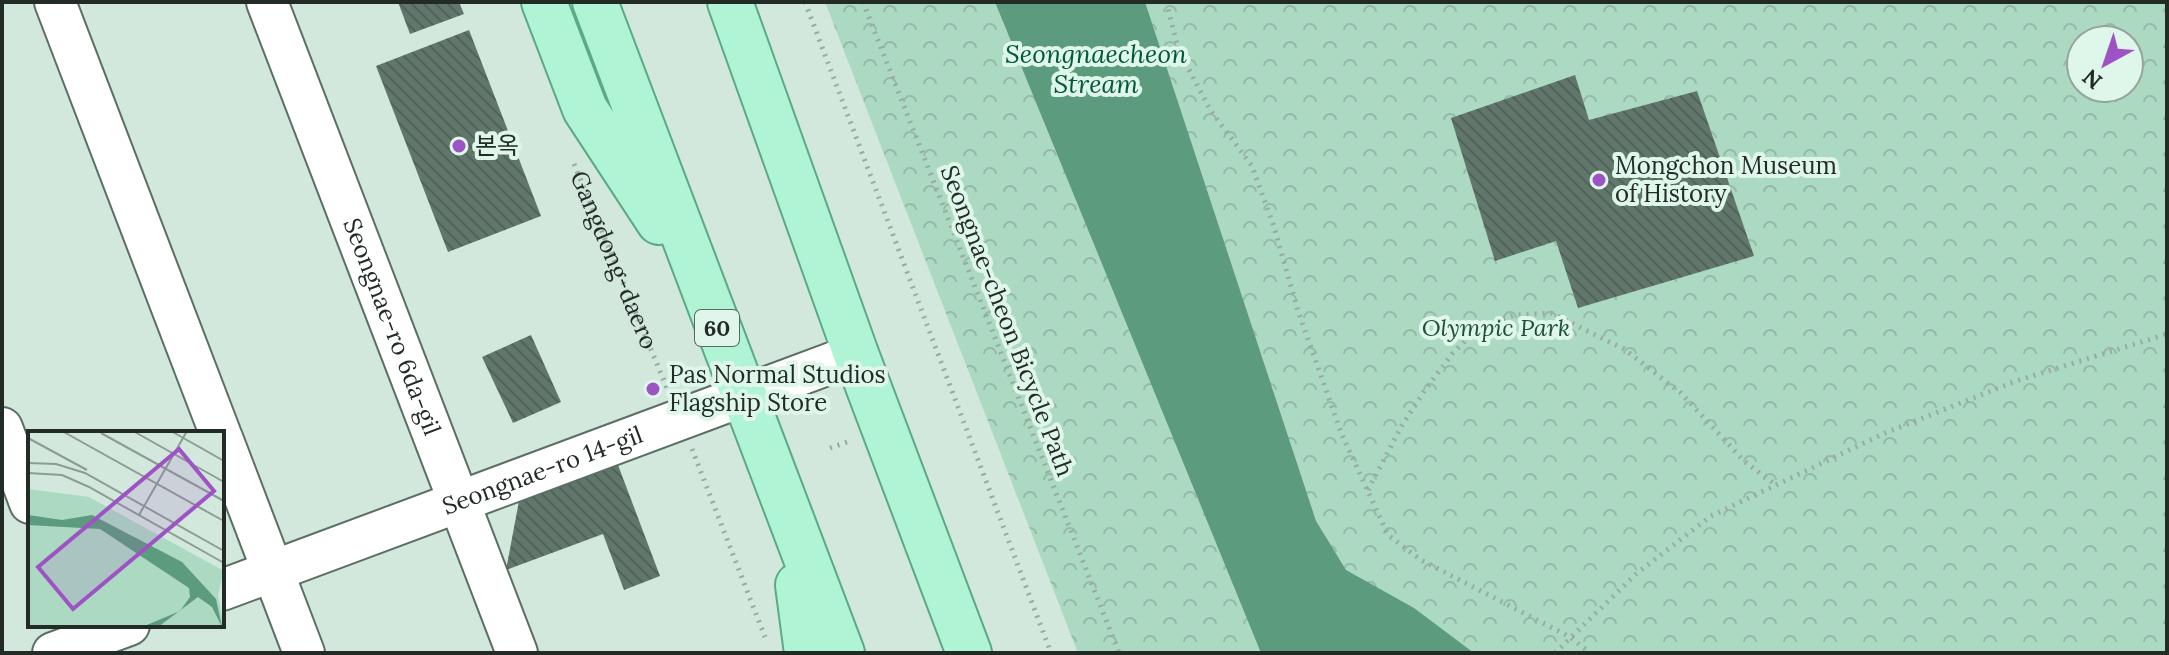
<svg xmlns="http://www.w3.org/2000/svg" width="2169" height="655" font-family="Lora,'Noto Sans KR',serif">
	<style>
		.park { fill: url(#park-crowns); fill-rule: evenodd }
		.water { fill: #5c9b7d }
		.building { fill: url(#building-back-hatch) }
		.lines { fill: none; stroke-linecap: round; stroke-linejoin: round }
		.minor-casing { stroke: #5a6e64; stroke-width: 44 }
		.major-casing { stroke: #5ba986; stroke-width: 48 }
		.path { stroke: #99aaa1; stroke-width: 5; stroke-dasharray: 2 6; stroke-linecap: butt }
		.minor { stroke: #fff; stroke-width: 40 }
		.major { stroke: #aff4d5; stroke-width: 44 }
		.poi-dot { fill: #9e53c5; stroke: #dff6ea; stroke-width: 3 }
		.labels { text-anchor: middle; stroke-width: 8; stroke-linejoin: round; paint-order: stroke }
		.shield { fill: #dff6ea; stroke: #5b6862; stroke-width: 2 }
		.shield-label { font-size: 22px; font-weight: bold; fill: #232b27 }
		.poi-label { font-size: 24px; fill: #232b27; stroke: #dff6ea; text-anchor: start }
		.street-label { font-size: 24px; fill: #232b27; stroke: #dff6ea }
		.park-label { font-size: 24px; font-style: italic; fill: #1e503a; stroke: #dff6ea }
		.water-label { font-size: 26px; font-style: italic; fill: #03583b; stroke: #dff6ea }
		.inset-road { fill: none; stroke: #8c9c94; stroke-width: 2 }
		.view { fill: #9e53c5; fill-opacity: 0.15; stroke: #9e53c5; stroke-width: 4 }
		.inset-edge { fill: none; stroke: #232b27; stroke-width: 4 }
	</style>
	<defs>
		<pattern id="park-crowns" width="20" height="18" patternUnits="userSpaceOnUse" patternTransform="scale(2)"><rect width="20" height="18" fill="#acd9c2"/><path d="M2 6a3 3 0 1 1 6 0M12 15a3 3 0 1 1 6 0" fill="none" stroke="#94baa7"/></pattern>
		<pattern id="building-back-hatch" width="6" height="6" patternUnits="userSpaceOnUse" patternTransform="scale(2)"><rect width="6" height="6" fill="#62776c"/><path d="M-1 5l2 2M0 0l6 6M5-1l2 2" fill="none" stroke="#506259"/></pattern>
	</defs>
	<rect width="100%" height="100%" fill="#d2e8dc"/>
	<!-- park -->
	<path class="park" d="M825,2h1342v651h-1089zM2081,40h48v48h-48z"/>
	<!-- water -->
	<polygon class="water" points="995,2 1145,2 1316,521 1346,570 1414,608 1474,653 1261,653"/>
	<!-- building -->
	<g class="building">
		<polygon points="398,2 459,2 464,14 410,34"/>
		<polygon points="469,30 541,216 448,252 376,66"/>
		<polygon points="1575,75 1589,120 1697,91 1754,256 1578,308 1556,241 1495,261 1451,118"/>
		<polygon points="531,335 561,402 513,423 482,357"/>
		<polygon points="618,465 660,576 624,590 603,534 506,570 519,501"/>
	</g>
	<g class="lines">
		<!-- minor casing -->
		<g class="minor-casing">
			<g id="minor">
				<polyline points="55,2 220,433"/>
				<path id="s2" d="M267,2l250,651"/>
				<polyline points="2,428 30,503"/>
				<polyline points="222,438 304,653"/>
				<path id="s3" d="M222,590l634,-236"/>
				<polyline points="53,653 129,625"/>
			</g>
		</g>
		<!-- major casing -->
		<g class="major-casing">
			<g id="major">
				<polyline points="544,2 585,109 659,222"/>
				<polyline points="595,2 842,653"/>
				<polyline points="730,2 856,354 969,653"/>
				<polyline points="798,585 807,653"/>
			</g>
		</g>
		<!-- path -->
		<g class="path">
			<polyline points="805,2 1051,653"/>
			<polyline points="863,2 1119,653"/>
			<polyline points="1166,2 1179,51 1211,111 1252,166 1274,227 1298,311 1342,435 1388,535 1421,560 1570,637 1590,653"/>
			<path id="s1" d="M574,164l93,224"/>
			<polyline points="830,448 850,441"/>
			<polyline points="692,449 765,637"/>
			<polyline points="1368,490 1401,427 1425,390 1452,354 1479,327 1515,315 1551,313 1624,349 1681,393 1745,462 1776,485"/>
			<polyline points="1555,653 1636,574 1711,516 1885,433 2016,381 2167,334"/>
		</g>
		<!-- minor -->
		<use href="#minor" class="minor"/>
		<!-- major -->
		<use href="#major" class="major"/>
	</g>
	<!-- markers -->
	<g class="poi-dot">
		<circle cx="459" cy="146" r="8"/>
		<circle cx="1599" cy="180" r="8"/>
		<circle cx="653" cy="389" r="8"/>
	</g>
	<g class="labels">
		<!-- shield labels -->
		<rect class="shield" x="695" y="310" width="44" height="36" rx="6"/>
		<g class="shield-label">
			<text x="717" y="336">60</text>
		</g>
		<!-- poi labels -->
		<g class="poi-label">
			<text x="475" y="154">본옥</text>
			<text x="1615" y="174">Mongchon Museum<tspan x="1615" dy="28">of History</tspan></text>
			<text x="669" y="383">Pas Normal Studios<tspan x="669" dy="28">Flagship Store</tspan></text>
		</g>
		<!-- street labels -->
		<g class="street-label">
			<text dy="8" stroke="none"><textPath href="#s1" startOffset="104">Gangdong-daero</textPath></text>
			<text transform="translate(1007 321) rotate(69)" y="8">Seongnae-cheon Bicycle Path</text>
			<text dy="8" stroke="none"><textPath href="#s2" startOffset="348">Seongnae-ro 6da-gil</textPath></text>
			<text dy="8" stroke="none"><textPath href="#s3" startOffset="342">Seongnae-ro 14-gil</textPath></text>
		</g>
		<!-- park labels -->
		<g class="park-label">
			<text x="1496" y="336">Olympic Park</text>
		</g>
		<!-- water labels -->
		<g class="water-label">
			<text x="1096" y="63">Seongnaecheon<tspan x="1096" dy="30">Stream</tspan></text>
		</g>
	</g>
	<!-- overview -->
	<g transform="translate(28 431)">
		<rect width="196" height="196" fill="#d2e8dc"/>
		<path d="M0,58l61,8 135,74 -6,24 6,32h-196z" fill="#acd9c2"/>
		<path d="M0,84l34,5 30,-5 90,47 34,37 6,28 -10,-20 -14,-10 -40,30h-16l38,-16 10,-14 -1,-9 -89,-59 -72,-4z" fill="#5c9b7d"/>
		<path class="inset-road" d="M34,0l160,89M105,0l91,51M143,0l53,30M73,2l123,68M0,7l59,32M0,32l28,1 29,9 139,78M0,42l34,2 27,12 135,76M111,84l48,-84"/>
		<path class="view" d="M151,18l35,42 -141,118 -35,-42z"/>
		<rect width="196" height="196" class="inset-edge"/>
	</g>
	<!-- border -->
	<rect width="2169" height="655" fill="none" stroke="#232b27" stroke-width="8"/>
	<!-- north arrow -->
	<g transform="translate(2105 64) rotate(220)"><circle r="38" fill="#dff6ea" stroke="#94a59c" stroke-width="2"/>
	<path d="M0-6L14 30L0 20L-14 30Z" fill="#9e53c5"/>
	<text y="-12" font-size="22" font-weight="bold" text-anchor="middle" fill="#232b27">N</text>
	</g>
</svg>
